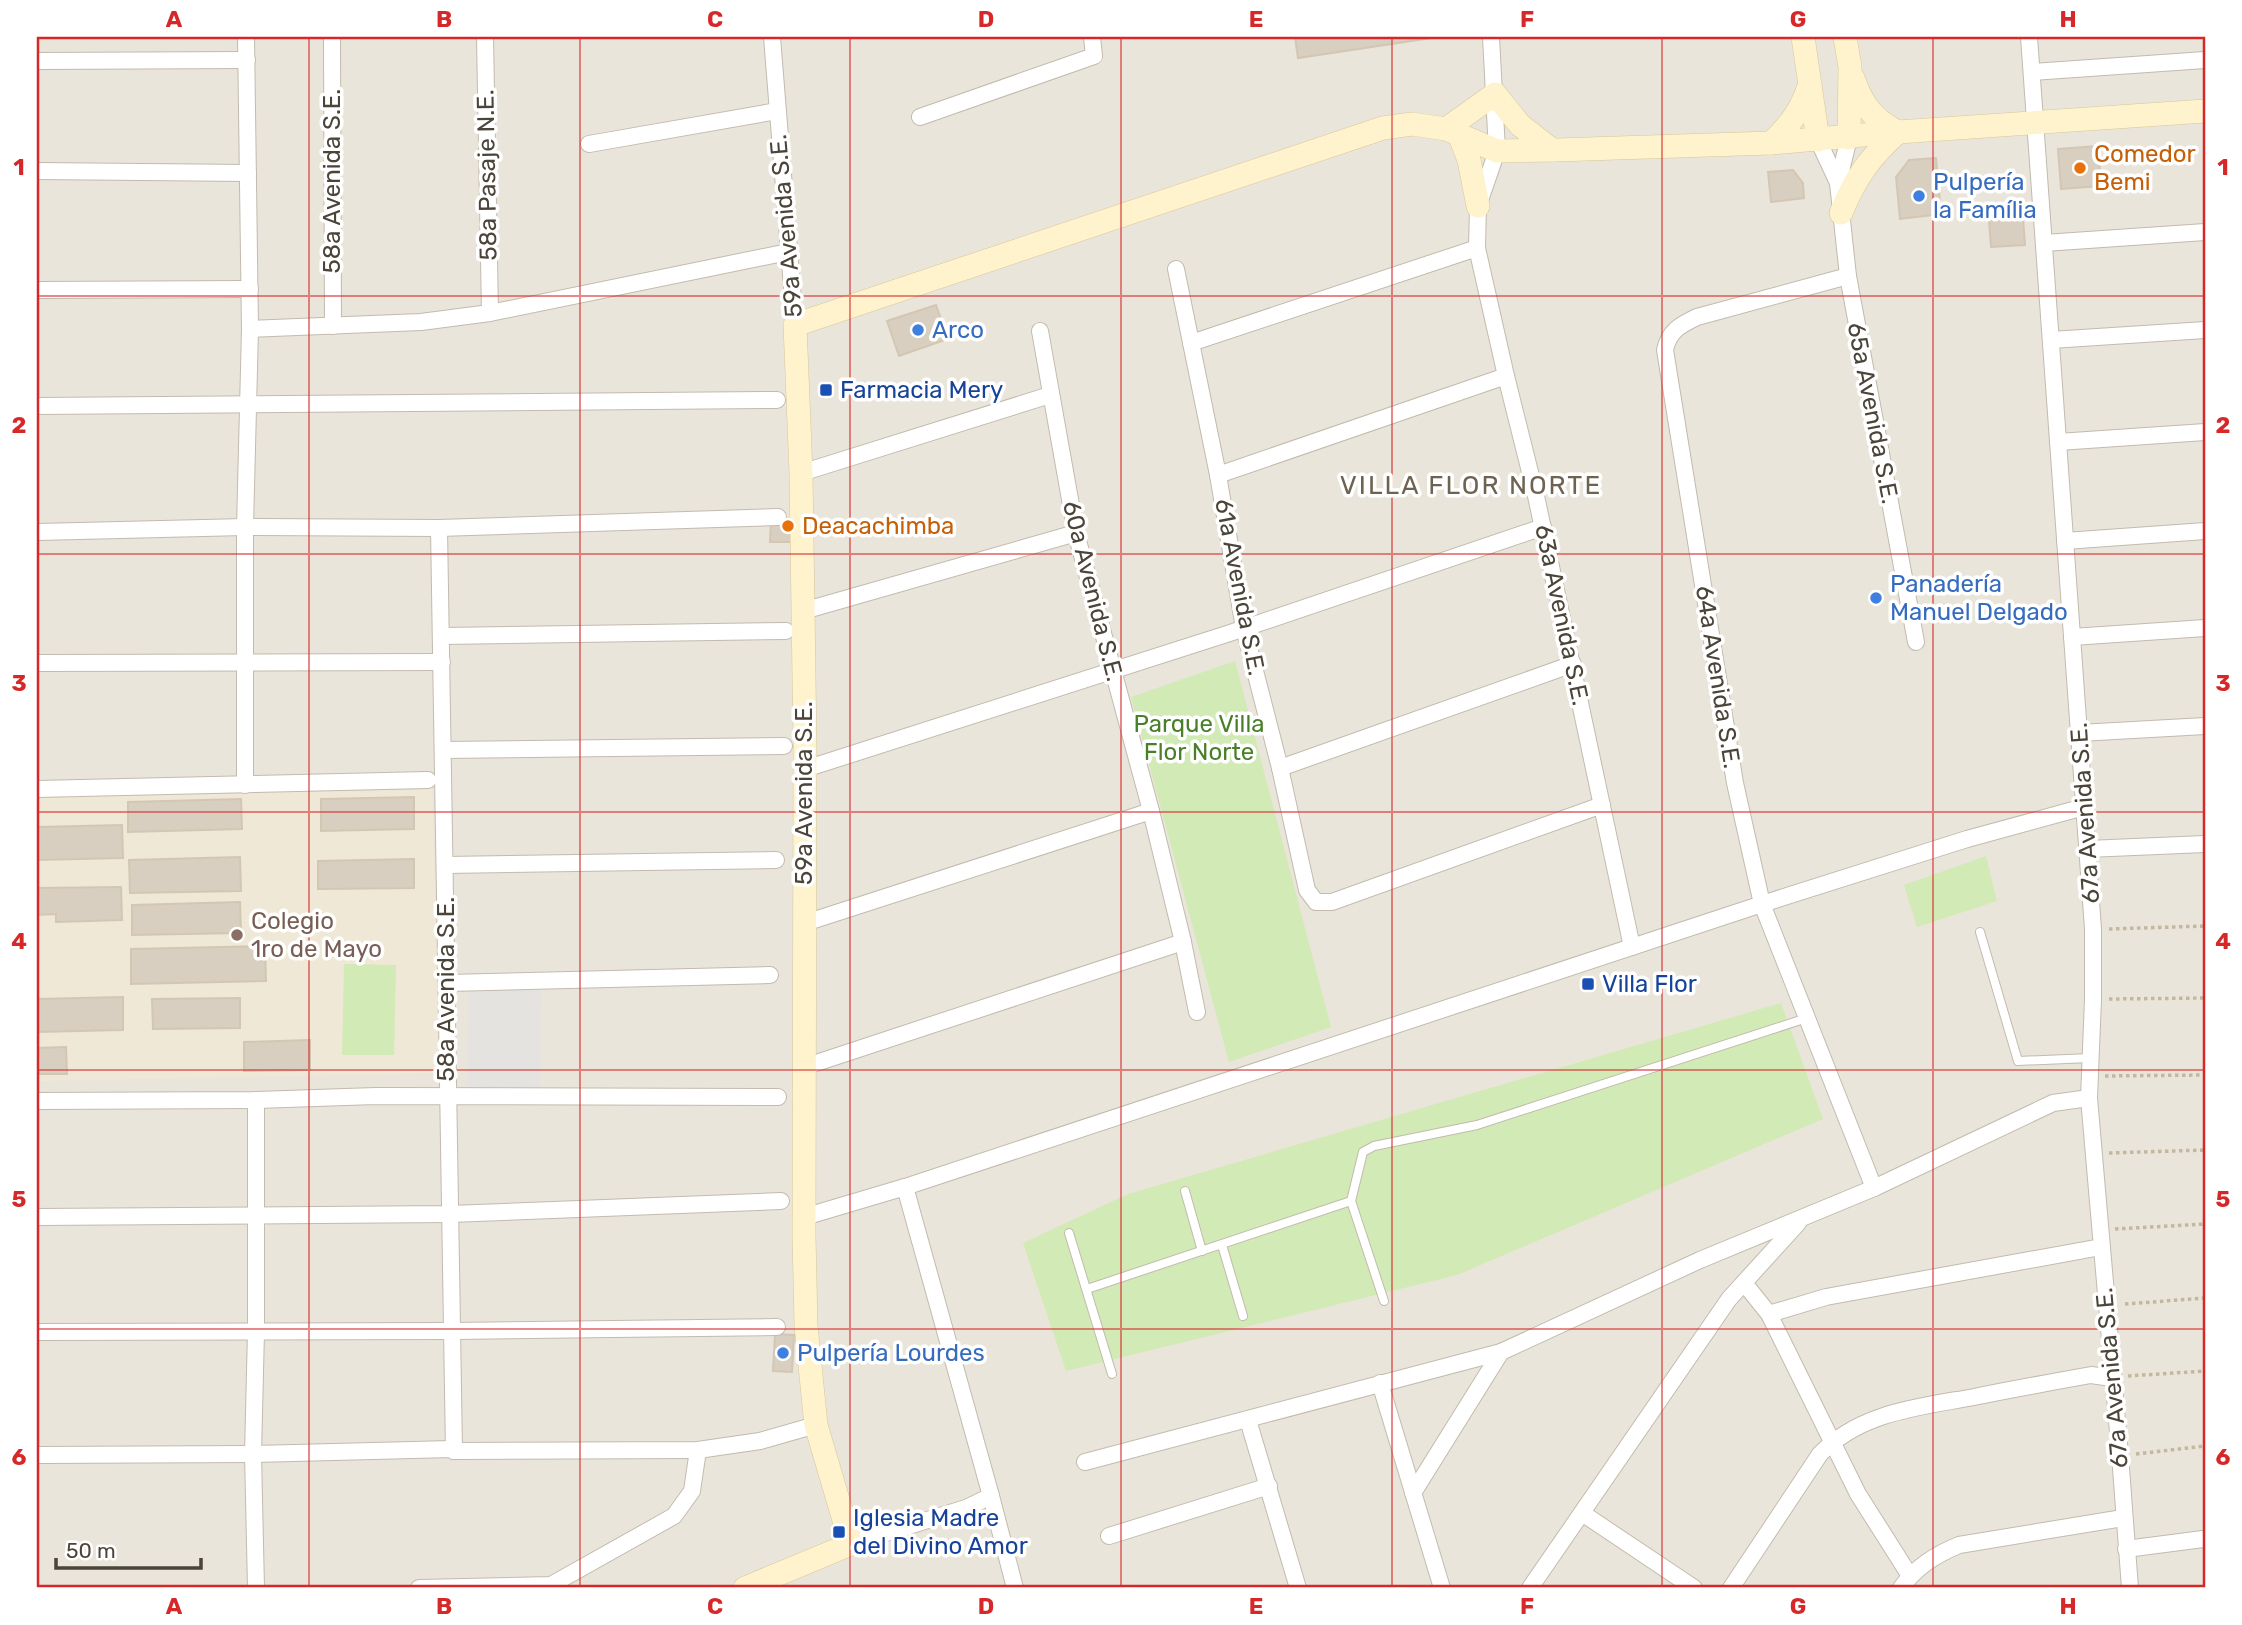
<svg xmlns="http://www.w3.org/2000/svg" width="2242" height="1625" font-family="Rubik,sans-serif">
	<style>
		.residential { fill: #eae5da }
		.education { fill: #efe8d6 }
		.green { fill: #d2eab5 }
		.parking { fill: #e5e3e0 }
		.building { fill: #d8cfc1; stroke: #d3c7b4; stroke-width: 2 }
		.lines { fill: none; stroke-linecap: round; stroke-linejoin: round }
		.lane-casing { stroke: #c2bbae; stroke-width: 10 }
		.street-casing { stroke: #c2bbae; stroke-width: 18 }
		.secondary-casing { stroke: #d6c79b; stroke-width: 24 }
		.path { stroke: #c4b79f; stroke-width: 3.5; stroke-dasharray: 3.5 3.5; stroke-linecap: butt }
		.lane { stroke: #fff; stroke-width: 8 }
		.street { stroke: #fff; stroke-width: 16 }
		.secondary { stroke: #fff3cd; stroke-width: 23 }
		.grid { fill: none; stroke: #d62828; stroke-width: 2; stroke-opacity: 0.55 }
		.food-dot { fill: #e8710a; stroke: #fff; stroke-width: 2.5 }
		.shop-dot { fill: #3f7fe0; stroke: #fff; stroke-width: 2.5 }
		.transit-dot { fill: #1a4fb4; stroke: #fff; stroke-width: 2.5 }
		.education-dot { fill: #8d6e63; stroke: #fff; stroke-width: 2.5 }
		.labels { text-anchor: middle; stroke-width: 7; stroke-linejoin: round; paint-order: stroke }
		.food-label { font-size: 24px; fill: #c56008; stroke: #fff; text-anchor: start }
		.street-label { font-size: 24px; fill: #4b4439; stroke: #fff }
		.shop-label { font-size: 24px; fill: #366cbe; stroke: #fff; text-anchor: start }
		.transit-label { font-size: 24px; fill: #164399; stroke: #fff; text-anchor: start }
		.park-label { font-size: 24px; fill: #4a7f2a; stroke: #fff }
		.education-label { font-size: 24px; fill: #785e54; stroke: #fff; text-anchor: start }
		.neighbourhood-label { font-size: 26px; letter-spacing: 2px; fill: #6e6250; stroke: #fff }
		.neatline { fill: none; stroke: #d62828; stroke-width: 2.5 }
		.grid-label { font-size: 23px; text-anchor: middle; font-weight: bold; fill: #d62828 }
	</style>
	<rect width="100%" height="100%" fill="#f6f3ec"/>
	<!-- residential -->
	<rect class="residential" x="37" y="37" width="2168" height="1551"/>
	<!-- education -->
	<polygon class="education" points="432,789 441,1073 37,1081 37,797"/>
	<!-- green -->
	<g class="green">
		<polygon points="1235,661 1331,1027 1229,1062 1131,697"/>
		<polygon points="1986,856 1997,901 1917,927 1904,885"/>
		<polygon points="344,964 396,965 394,1055 342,1055"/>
		<polygon points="1781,1003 1823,1119 1457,1275 1066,1371 1023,1243 1128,1194"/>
	</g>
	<!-- parking -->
	<polygon class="parking" points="469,982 541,982 540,1092 467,1092"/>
	<!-- building -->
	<g class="building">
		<polygon points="1295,37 1438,37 1298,58"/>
		<polygon points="2098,146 2101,186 2061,189 2058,149"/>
		<polygon points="1936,158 1941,214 1900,219 1896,177 1909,160"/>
		<polygon points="1793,170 1803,183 1804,198 1771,202 1768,172"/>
		<polygon points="2023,219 2025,245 1991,247 1989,220"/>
		<polygon points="936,305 948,339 899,356 887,321"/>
		<polygon points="771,522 794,522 793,542 770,542"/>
		<polygon points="414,797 414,829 321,831 321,799"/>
		<polygon points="241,799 242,829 128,832 128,802"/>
		<polygon points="122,825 123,858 37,860 37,827"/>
		<polygon points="240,857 241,891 130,893 129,860"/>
		<polygon points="414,859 414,888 318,889 318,861"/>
		<polygon points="121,887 122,920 56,922 56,914 37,915 37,888"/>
		<polygon points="240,902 241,933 132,935 132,905"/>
		<polygon points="265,946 266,981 131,984 131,949"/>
		<polygon points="123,997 123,1030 37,1032 37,999"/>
		<polygon points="240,998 240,1028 153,1029 152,999"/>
		<polygon points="310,1040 310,1070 244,1071 244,1042"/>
		<polygon points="66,1047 67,1074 37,1074 37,1048"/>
		<polygon points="775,1334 794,1335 792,1372 773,1371"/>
	</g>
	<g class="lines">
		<!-- lane casing -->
		<g class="lane-casing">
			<g id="lane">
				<polyline points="1980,932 2018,1061 2090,1058"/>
				<polyline points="1185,1191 1202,1251"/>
				<polyline points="1069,1233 1112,1374"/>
				<polyline points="1222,1245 1243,1316"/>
				<polyline points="1087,1289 1351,1201"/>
				<polyline points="1384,1301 1351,1201 1363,1152 1374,1146 1477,1125 1807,1018"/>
			</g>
		</g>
		<!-- street casing -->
		<g class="street-casing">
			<g id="street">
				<polyline points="332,37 333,326"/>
				<polyline points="485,37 490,313"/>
				<polyline points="772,37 795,325"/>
				<polyline points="1491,37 1497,151 1478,206 1477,248 1506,376 1536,496 1632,947"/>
				<polyline points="2029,37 2093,929 2093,999 2089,1098 2120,1455 2130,1588"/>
				<polyline points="37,61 247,60"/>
				<polyline points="2032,72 2205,60"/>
				<polyline points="920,117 1094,56 1092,37"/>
				<polyline points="1818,140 1838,183 1848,276 1916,642"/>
				<polyline points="589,144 777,111"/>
				<polyline points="37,171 248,173"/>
				<polyline points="1838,183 1849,138"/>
				<polyline points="2044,243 2205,232"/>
				<polyline points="1176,269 1218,475 1244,628 1280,768 1307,890 1316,902 1332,902 1602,805"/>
				<path d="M1848,276l-151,41c-17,8 -28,14 -32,33l70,433 27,121 112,284"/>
				<polyline points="37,290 250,289"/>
				<polyline points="250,329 421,322 490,313 788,252"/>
				<polyline points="1040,331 1076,533 1151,811 1183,942 1197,1012"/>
				<polyline points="2051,340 2205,330"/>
				<polyline points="1191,343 1477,248"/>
				<polyline points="37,406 777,400"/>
				<polyline points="2058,442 2205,432"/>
				<polyline points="801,473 1050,395"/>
				<polyline points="1218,475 1506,376"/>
				<polyline points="439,528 454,1451"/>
				<polyline points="37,532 245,527 439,528 778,517"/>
				<polyline points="2065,541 2205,531"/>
				<polyline points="803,611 1076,533"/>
				<polyline points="442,636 786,631"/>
				<polyline points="2072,637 2205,628"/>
				<polyline points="37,663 442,662"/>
				<polyline points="2079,733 2205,726"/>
				<polyline points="443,750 784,746"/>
				<polyline points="1280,768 1573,664"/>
				<polyline points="805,769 1230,633 1543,527"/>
				<polyline points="245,785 245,527 250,329 246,37"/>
				<polyline points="37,789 428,780"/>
				<polyline points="2087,849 2205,844"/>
				<polyline points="445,865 776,860"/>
				<polyline points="805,923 1151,811"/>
				<polyline points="447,983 770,975"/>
				<polyline points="804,1067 1183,942"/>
				<polyline points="256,1100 256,1331 253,1454 256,1588"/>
				<polyline points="37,1101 256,1100 376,1096 778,1097"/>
				<polyline points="905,1187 991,1496 1015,1588"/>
				<polyline points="37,1217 450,1214 781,1201"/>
				<polyline points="804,1217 905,1187 1762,904 1967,839 2084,807"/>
				<polyline points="1744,1283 1769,1314 1858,1494 1910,1576"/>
				<polyline points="1769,1314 1826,1297 2101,1247"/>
				<polyline points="37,1332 452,1331 777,1327"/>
				<polyline points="1380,1383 1442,1588"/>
				<polyline points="1248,1420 1298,1588"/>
				<polyline points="37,1455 253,1454 452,1449 454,1451 698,1450 760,1441 816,1425"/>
				<polyline points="1085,1462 1501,1352 1700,1260 1874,1188 2053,1103 2089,1098"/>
				<polyline points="1413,1493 1501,1352"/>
				<polyline points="1582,1513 1694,1588"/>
				<polyline points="1109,1536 1269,1486"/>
				<polyline points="851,1544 966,1508 991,1496"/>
				<polyline points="2126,1549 2203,1539"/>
				<polyline points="419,1588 551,1585 674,1516 692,1491 698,1450"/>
				<polyline points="1530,1588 1729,1299 1798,1223"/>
				<path d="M1731,1588l89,-134c41,-42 99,-47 154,-57 39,-8 78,-15 117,-22l21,3"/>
				<path d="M1901,1588c15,-21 34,-33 58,-43l164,-27"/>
			</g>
		</g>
		<!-- secondary casing -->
		<g class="secondary-casing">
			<g id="secondary">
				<polyline points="1803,37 1818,140"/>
				<polyline points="1845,37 1850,67 1849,138"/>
				<path d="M1853,78c9,26 20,42 45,54"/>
				<polyline points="1446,129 1495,94 1520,125 1552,150"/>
				<polyline points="1459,134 1469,160 1478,206"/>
				<path d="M1771,143c18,-16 31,-34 38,-57"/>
				<path d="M1841,213c14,-35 29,-56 57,-81"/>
				<polyline points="745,1588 851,1544 816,1425 806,1326 804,1235 805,746 801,473 795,325 1383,128 1412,124 1446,129 1497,151 1556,150 1771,143 1898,132 2205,111"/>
			</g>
		</g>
		<!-- path -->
		<g class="path">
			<polyline points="2109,929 2205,926"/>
			<polyline points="2109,999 2205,998"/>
			<polyline points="2105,1076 2205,1075"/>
			<polyline points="2109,1153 2205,1150"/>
			<polyline points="2115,1229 2205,1224"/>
			<polyline points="2125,1304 2205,1298"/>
			<polyline points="2128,1376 2205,1371"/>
			<polyline points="2136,1454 2205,1446"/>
		</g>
		<!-- lane -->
		<use href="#lane" class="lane"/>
		<!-- street -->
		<use href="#street" class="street"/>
		<!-- secondary -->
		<use href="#secondary" class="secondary"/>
	</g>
	<!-- grid -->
	<path class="grid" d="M309,37v1551M580,37v1551M850,37v1551M1121,37v1551M1392,37v1551M1662,37v1551M1933,37v1551M37,296h2168M37,554h2168M37,812h2168M37,1070h2168M37,1329h2168"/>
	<!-- markers -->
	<g class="food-dot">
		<circle cx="2080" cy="168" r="7"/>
		<circle cx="788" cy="526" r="7"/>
	</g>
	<g class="shop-dot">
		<circle cx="1919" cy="196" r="7"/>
		<circle cx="918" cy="330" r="7"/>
		<circle cx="1876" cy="598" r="7"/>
		<circle cx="783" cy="1353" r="7"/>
	</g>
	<g class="transit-dot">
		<rect x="819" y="383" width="14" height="14" rx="3.5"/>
		<rect x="1581" y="977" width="14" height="14" rx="3.5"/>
		<rect x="832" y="1525" width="14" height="14" rx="3.5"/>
	</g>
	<circle class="education-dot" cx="237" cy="935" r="7"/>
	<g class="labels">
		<!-- food labels -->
		<g class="food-label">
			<text x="2094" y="162">Comedor<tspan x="2094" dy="28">Bemi</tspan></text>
			<text x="802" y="534">Deacachimba</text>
		</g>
		<!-- street labels -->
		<g class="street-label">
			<text transform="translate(487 175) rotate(-91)" y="8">58a Pasaje N.E.</text>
			<text transform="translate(332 181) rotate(-90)" y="8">58a Avenida S.E.</text>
			<text transform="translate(786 226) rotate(-95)" y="8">59a Avenida S.E.</text>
			<text transform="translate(1873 413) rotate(79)" y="8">65a Avenida S.E.</text>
			<text transform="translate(1240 587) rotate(79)" y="8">61a Avenida S.E.</text>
			<text transform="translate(1093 591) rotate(76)" y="8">60a Avenida S.E.</text>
			<text transform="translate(1562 615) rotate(78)" y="8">63a Avenida S.E.</text>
			<text transform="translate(1718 677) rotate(81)" y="8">64a Avenida S.E.</text>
			<text transform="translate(804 793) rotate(-90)" y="8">59a Avenida S.E.</text>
			<text transform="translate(2085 813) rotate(-94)" y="8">67a Avenida S.E.</text>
			<text transform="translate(446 989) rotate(-90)" y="8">58a Avenida S.E.</text>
			<text transform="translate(2112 1378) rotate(-95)" y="8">67a Avenida S.E.</text>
		</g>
		<!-- shop labels -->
		<g class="shop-label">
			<text x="1933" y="190">Pulpería<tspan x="1933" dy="28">la Família</tspan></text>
			<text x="932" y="338">Arco</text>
			<text x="1890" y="592">Panadería<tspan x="1890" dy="28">Manuel Delgado</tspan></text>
			<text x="797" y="1361">Pulpería Lourdes</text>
		</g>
		<!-- transit labels -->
		<g class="transit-label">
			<text x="840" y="398">Farmacia Mery</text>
			<text x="1602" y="992">Villa Flor</text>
			<text x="853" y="1526">Iglesia Madre<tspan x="853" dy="28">del Divino Amor</tspan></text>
		</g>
		<!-- park labels -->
		<g class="park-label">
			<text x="1199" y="732">Parque Villa<tspan x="1199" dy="28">Flor Norte</tspan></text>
		</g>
		<!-- education labels -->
		<g class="education-label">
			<text x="251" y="929">Colegio<tspan x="251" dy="28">1ro de Mayo</tspan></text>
		</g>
		<!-- neighbourhood labels -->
		<g class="neighbourhood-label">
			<text x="1471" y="494">VILLA FLOR NORTE</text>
		</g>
	</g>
	<!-- border -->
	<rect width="2242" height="1625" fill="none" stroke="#ffffff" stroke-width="77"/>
	<!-- scale -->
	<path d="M56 1558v10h145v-10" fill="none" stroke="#4b4439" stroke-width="3.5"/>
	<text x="66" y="1558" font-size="21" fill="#4b4439" stroke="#ffffff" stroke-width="5" paint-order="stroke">50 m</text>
	<rect x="38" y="38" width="2166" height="1548" class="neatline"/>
	<g class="grid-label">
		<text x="174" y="27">A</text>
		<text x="444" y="27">B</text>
		<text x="715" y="27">C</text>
		<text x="986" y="27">D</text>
		<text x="1256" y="27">E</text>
		<text x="1527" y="27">F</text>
		<text x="1798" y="27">G</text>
		<text x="2068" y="27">H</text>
		<text x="19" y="175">1</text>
		<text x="2223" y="175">1</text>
		<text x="19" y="433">2</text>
		<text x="2223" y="433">2</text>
		<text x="19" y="691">3</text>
		<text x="2223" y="691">3</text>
		<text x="19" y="949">4</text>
		<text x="2223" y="949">4</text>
		<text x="19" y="1207">5</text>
		<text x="2223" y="1207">5</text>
		<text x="19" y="1465">6</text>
		<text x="2223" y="1465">6</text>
		<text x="174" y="1614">A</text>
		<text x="444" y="1614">B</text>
		<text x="715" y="1614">C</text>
		<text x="986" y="1614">D</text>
		<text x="1256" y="1614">E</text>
		<text x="1527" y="1614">F</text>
		<text x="1798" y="1614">G</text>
		<text x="2068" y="1614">H</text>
	</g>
</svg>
